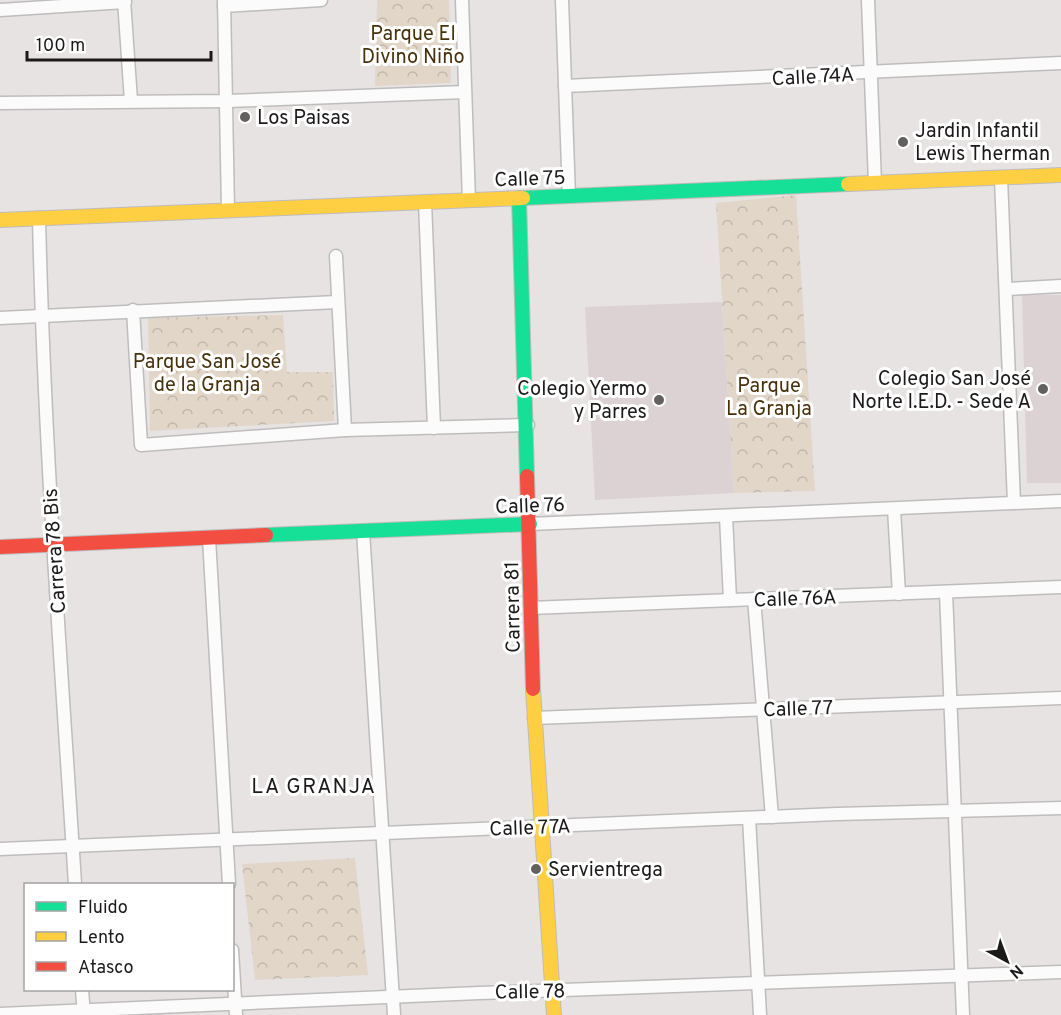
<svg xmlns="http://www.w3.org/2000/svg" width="1061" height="1015" font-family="Overpass,sans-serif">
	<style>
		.built { fill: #dcd2d3 }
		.park { fill: url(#park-crowns) }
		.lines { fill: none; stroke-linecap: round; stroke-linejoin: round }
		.street-casing { stroke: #bfbcbc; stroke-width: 15 }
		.fast-casing { stroke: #bfbcbc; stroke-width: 16 }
		.slow-casing { stroke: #bfbcbc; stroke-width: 16 }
		.jam-casing { stroke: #bfbcbc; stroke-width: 16 }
		.street { stroke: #fbfbfb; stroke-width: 12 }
		.fast { stroke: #16e098; stroke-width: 14 }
		.slow { stroke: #ffcf43; stroke-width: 14 }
		.jam { stroke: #f24e42; stroke-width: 14 }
		.poi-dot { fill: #636060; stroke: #fff; stroke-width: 2 }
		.labels { text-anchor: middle; stroke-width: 6; stroke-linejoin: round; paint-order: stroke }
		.park-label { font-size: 20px; fill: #46310b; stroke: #fff }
		.street-label { font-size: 20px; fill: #1c1919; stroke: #fff }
		.poi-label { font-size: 20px; fill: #1c1919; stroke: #fff; text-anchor: start }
		.neighbourhood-label { font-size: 21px; letter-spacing: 1.5px; fill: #1c1919; stroke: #fff }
	</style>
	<defs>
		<pattern id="park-crowns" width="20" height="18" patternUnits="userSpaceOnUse" patternTransform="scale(1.5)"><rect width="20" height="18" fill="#e2d6c8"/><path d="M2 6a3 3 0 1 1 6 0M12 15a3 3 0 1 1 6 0" fill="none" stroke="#c1b7ab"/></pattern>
	</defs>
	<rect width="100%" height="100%" fill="#e7e3e3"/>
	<!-- built -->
	<g class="built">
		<polygon points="1022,295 1061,295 1061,483 1027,483"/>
		<polygon points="722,302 734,493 595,500 585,307"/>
	</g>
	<!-- park -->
	<g class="park">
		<polygon points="377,0 449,0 451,83 375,86"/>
		<polygon points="796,195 815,491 734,493 716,203"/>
		<polygon points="283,315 287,372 333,372 334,421 150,431 148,318"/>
		<polygon points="355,858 368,975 255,980 242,864"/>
	</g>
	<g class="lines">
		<!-- street casing -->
		<g class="street-casing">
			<g id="street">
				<polyline points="124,0 131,101"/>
				<polyline points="224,0 228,210"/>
				<polyline points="462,0 469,200"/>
				<polyline points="562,0 569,196"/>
				<polyline points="868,0 875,183"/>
				<polyline points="224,6 321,0"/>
				<polyline points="0,10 125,2"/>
				<polyline points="565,86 1061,63"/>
				<polyline points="0,103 227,101 465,92"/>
				<polyline points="1001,178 1014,503"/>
				<polyline points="425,202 434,428"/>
				<path d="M39,218c5,223 22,444 36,666"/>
				<polyline points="336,256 345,430"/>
				<polyline points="1007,289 1061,286"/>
				<polyline points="133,310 141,445 345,430 528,425"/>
				<polyline points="0,318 337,302"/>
				<polyline points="894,509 899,594"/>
				<polyline points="726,516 730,600"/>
				<polyline points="530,524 1061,501"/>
				<polyline points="363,531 394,1015"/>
				<polyline points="209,538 229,884"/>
				<polyline points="946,592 963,1015"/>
				<polyline points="754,599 772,817"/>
				<polyline points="530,608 1061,587"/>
				<polyline points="534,718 1061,698"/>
				<polyline points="749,818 760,1015"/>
				<polyline points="0,849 837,814 1061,808"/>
				<polyline points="232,950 236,1015"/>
				<polyline points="82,990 84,1015"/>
				<polyline points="0,1014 479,993 1061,972"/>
			</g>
		</g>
		<!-- fast casing -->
		<g class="fast-casing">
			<g id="fast">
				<polyline points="519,198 527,476"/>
				<polyline points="523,198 848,184"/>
				<polyline points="266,535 530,524"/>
			</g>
		</g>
		<!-- slow casing -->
		<g class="slow-casing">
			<g id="slow">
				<polyline points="848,184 1061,175"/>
				<polyline points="0,220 523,198"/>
				<polyline points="533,689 554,1015"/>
			</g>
		</g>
		<!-- jam casing -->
		<g class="jam-casing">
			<g id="jam">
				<polyline points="527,476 533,689"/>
				<polyline points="0,547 266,535"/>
			</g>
		</g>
		<!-- street -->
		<use href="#street" class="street"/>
		<!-- fast -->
		<use href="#fast" class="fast"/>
		<!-- slow -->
		<use href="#slow" class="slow"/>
		<!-- jam -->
		<use href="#jam" class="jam"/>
	</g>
	<!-- markers -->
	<g class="poi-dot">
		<circle cx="245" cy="117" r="6"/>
		<circle cx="903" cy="142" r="6"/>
		<circle cx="1043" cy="389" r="6"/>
		<circle cx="659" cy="400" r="6"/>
		<circle cx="536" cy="869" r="6"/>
	</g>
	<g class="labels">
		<!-- park labels -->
		<g class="park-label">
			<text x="413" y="40">Parque El<tspan x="413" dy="23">Divino Niño</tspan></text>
			<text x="207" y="368">Parque San José<tspan x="207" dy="23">de la Granja</tspan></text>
			<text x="769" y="392">Parque<tspan x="769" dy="23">La Granja</tspan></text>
		</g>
		<!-- street labels -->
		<g class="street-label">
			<text transform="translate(813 76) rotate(-3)" y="7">Calle 74A</text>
			<text transform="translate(530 178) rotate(-2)" y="7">Calle 75</text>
			<text transform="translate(530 505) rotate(-2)" y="7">Calle 76</text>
			<text transform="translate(54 551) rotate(-94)" y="7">Carrera 78 Bis</text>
			<text transform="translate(795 598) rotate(-2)" y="7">Calle 76A</text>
			<text transform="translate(512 607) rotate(-91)" y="7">Carrera 81</text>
			<text transform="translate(798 708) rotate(-2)" y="7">Calle 77</text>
			<text transform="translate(530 827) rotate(-2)" y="7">Calle 77A</text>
			<text transform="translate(530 991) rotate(-1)" y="7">Calle 78</text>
		</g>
		<!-- poi labels -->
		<g class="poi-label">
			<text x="257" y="124">Los Paisas</text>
			<text x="915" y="137">Jardin Infantil<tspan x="915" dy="23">Lewis Therman</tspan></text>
			<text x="1031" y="385" text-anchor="end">Colegio San José<tspan x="1031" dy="23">Norte I.E.D. - Sede A</tspan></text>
			<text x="647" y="395" text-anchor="end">Colegio Yermo<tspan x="647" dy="23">y Parres</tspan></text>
			<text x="548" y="876">Servientrega</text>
		</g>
		<!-- neighbourhood labels -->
		<g class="neighbourhood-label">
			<text x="314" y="793">LA GRANJA</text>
		</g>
	</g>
	<!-- legend -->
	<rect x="24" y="883" width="210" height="108" fill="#ffffff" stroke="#a4a3a3" stroke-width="1.5"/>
	<rect x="36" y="902" width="30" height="9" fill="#16e098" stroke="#a4a3a3" stroke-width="1.5"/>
	<text x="78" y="913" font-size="18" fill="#1c1919">Fluido</text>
	<rect x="36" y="932" width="30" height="9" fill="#ffcf43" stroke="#a4a3a3" stroke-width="1.5"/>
	<text x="78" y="943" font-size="18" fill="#1c1919">Lento</text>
	<rect x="36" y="962" width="30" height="9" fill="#f24e42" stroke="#a4a3a3" stroke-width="1.5"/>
	<text x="78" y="973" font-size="18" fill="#1c1919">Atasco</text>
	<!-- north arrow -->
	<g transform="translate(1007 961) rotate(139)" stroke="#ffffff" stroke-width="4.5" paint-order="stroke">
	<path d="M0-4.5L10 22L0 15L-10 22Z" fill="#1c1919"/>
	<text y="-9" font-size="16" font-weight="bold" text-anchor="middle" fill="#1c1919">N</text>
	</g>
	<!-- scale -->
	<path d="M27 51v9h184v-9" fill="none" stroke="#1c1919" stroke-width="3"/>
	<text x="36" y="51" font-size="18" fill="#1c1919" stroke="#ffffff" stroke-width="4.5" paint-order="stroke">100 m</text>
</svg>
